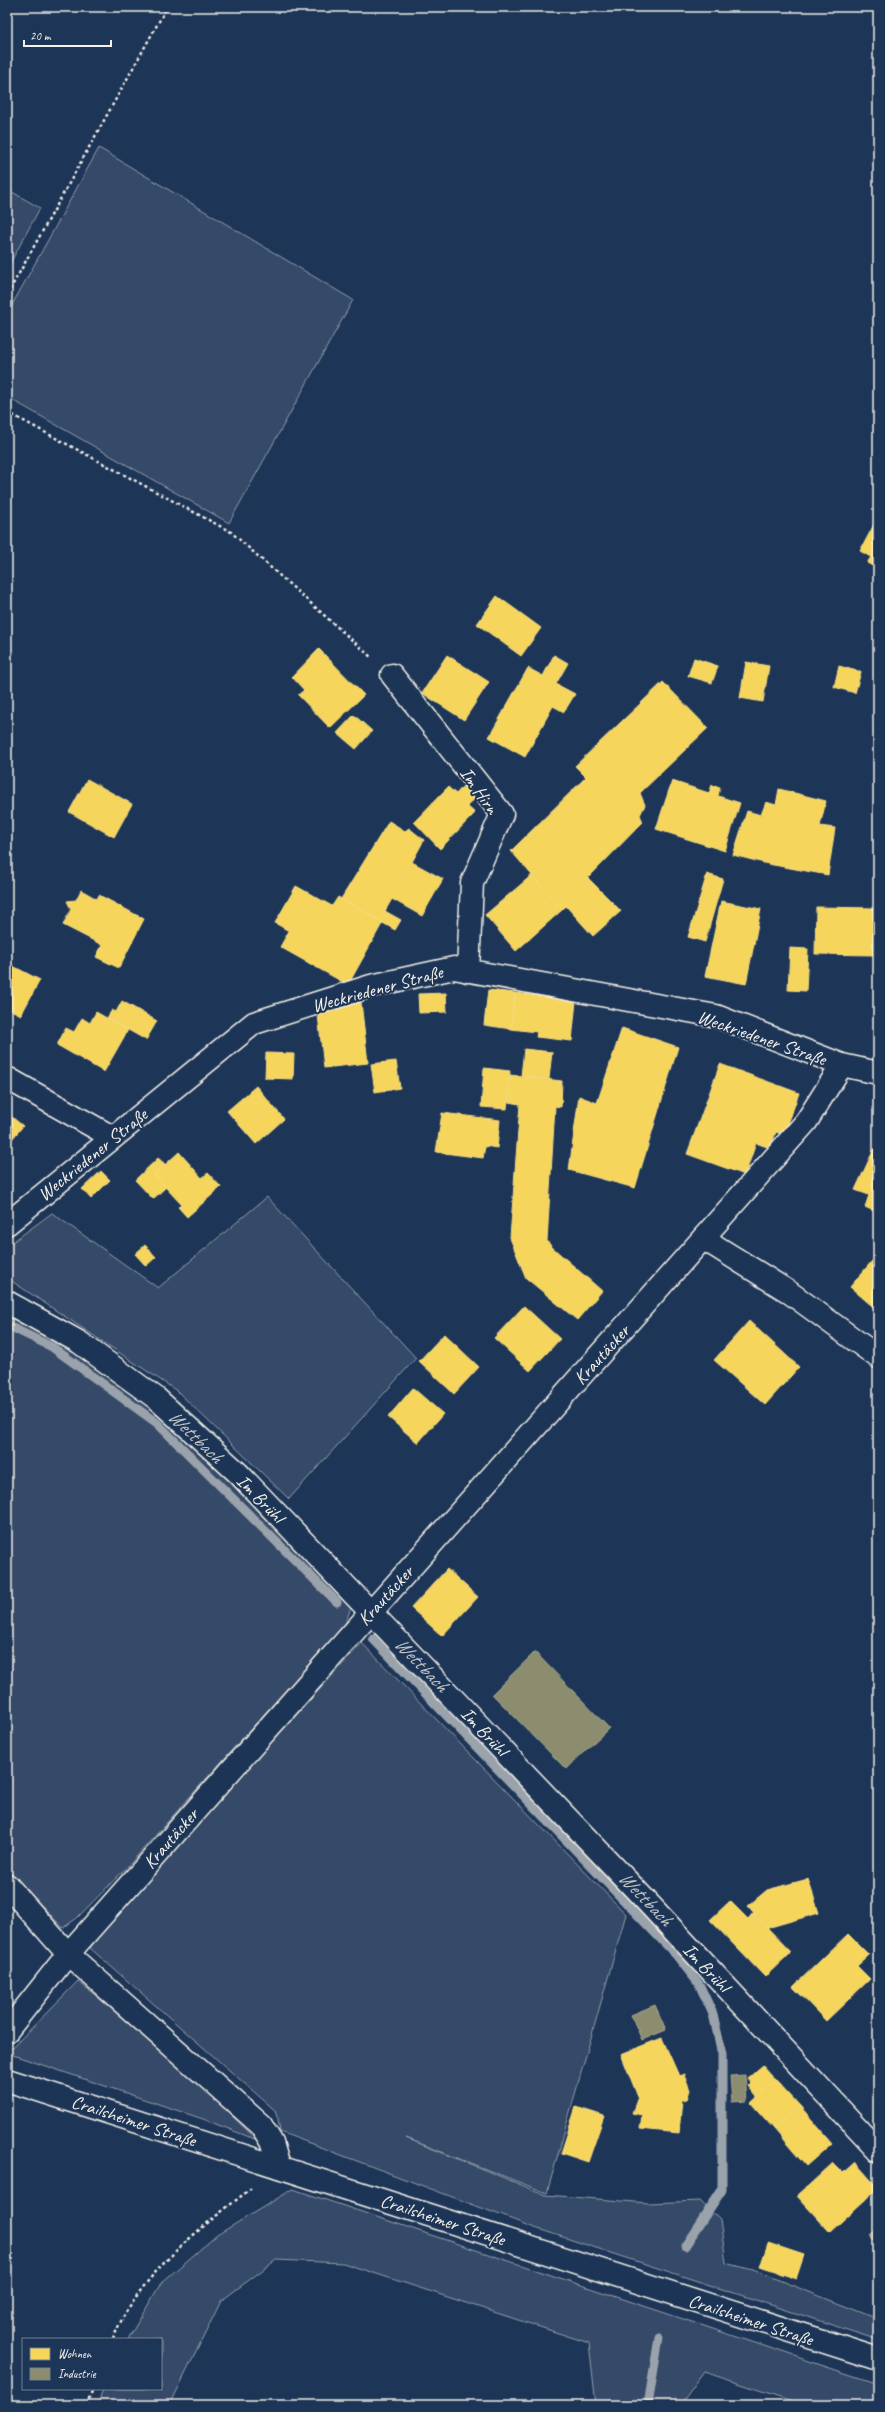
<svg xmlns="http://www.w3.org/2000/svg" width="885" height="2412" font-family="Caveat,sans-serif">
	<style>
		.green { fill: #354a67; stroke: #949ea8 }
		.homes { fill: #f6d55c; stroke: #f5dd86 }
		.industry { fill: #8c8c6e; stroke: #abaa93 }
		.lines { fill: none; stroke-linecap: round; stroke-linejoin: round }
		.stream { stroke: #9aa2ab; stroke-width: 9 }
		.minor-casing { stroke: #f4f1e8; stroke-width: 25 }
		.major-casing { stroke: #f4f1e8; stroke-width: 25 }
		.path { stroke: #f4f1e8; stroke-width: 2.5; stroke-dasharray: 3 3; stroke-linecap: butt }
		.minor { stroke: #1d3557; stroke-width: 22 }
		.major { stroke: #1d3557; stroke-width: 22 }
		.labels { text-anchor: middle; stroke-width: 4; stroke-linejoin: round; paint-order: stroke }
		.street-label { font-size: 19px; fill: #f4f1e8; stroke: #1d3557 }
		.water-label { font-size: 20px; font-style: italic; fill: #c0c3c4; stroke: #1d3557 }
	</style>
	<rect width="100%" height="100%" fill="#1d3557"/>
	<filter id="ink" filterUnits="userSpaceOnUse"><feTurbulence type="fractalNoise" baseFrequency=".025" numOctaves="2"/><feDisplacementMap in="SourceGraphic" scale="8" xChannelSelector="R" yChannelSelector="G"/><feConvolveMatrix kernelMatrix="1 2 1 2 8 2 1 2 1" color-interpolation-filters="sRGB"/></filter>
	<g filter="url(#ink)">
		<!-- green -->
		<g class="green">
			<polygon points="99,148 353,300 229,523 7,397 7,314"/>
			<polygon points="7,189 40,208 7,269"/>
			<polygon points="267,1197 416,1358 289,1499 177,1391 7,1278 7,1246 52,1213 158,1288"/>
			<polygon points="7,1307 167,1409 354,1599 345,1624 128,1866 77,1918 63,1928 7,1869"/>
			<polygon points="362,1643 626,1914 547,2193 406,2138 546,2195 648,2203 700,2201 720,2220 726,2263 753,2270 878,2319 878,2340 532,2227 280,2132 277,2112 90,1948 117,1912"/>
			<polygon points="78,1981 188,2073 257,2140 203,2119 7,2053"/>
			<polygon points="293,2189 878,2384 878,2405 806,2405 704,2372 680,2405 596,2405 589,2343 343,2263 276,2260 221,2301 170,2405 98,2405 103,2389 161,2389 161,2339 128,2339 161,2283 217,2235"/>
		</g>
		<!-- homes -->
		<g class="homes">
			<polygon points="878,517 878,569 867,563 871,557 860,551"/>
			<polygon points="497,596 541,628 521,656 477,624"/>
			<polygon points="319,649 364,695 330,728 298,695 304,690 292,677"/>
			<polygon points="447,655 489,682 464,720 422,693"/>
			<polygon points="554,655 568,663 556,684 575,694 564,712 553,706 525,757 489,737 528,668 543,676"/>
			<polygon points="694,658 718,666 712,683 688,676"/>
			<polygon points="746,662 769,666 763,702 740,698"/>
			<polygon points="839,666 861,672 855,693 834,687"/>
			<polygon points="663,682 708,728 640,793 645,805 640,815 643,822 588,878 621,911 593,936 566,906 562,910 511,851 586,777 575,766"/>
			<polygon points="354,715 372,731 356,749 337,733"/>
			<polygon points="87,779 132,804 114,837 69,812"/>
			<polygon points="672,781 709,793 712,785 720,787 718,796 740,803 725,851 656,829"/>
			<polygon points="465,784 478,796 467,806 475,813 440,849 414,822 448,787 456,794"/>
			<polygon points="779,789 826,801 820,826 835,828 828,875 768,864 733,855 747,811 761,815 766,802 776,805"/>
			<polygon points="389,821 405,831 409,828 424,840 412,862 443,879 422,916 392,899 385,911 401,920 395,930 341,899"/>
			<polygon points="707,874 723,879 705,942 688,937"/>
			<polygon points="532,875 562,910 516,951 485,915"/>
			<polygon points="296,886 332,906 338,897 383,922 348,985 280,947 289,931 275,923"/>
			<polygon points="81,890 97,899 99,895 144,919 119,968 96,957 102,945 63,925 71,909 67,901 76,900"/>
			<polygon points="721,901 761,909 746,984 705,976"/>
			<polygon points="816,907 875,908 874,955 815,954"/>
			<polygon points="790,948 808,949 806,991 788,990"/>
			<polygon points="7,963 40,980 21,1015 7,1008"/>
			<polygon points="488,990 515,993 511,1029 484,1025"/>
			<polygon points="446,993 447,1012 419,1013 418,994"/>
			<polygon points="515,993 576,1001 572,1041 536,1037 537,1032 511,1029"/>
			<polygon points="122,1001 157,1021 146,1040 107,1018 112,1010 116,1012"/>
			<polygon points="361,1002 368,1063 324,1068 317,1006"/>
			<polygon points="96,1012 128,1030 104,1072 57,1045 66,1028 74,1032 82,1018 90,1023"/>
			<polygon points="622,1028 678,1047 635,1188 569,1170 579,1096 597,1103"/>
			<polygon points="524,1049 552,1052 549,1079 521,1076"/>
			<polygon points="266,1053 294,1054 293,1079 265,1078"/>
			<polygon points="396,1061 400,1088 375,1092 371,1064"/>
			<polygon points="720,1064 799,1093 784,1135 776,1132 770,1148 756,1143 745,1175 687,1154"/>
			<polygon points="484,1068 510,1071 507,1109 481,1107"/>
			<polygon points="510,1075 562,1081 561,1107 555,1106 547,1241 552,1247 602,1291 577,1320 526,1278 510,1238 520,1104 508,1102"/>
			<polygon points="256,1086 284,1119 256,1144 227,1111"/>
			<polygon points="7,1113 23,1126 7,1145"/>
			<polygon points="442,1113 500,1120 497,1148 485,1146 483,1158 436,1152"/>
			<polygon points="874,1149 878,1149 878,1213 865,1207 869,1195 855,1190"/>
			<polygon points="179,1152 202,1178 208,1173 221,1187 187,1217 178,1207 181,1204 154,1175"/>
			<polygon points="158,1158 165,1164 154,1175 166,1187 153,1199 135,1180"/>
			<polygon points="101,1171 110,1180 91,1199 82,1189"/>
			<polygon points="145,1245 156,1257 146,1266 135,1254"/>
			<polygon points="878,1254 878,1311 850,1287"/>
			<polygon points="524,1306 560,1339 530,1371 494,1338"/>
			<polygon points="749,1321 799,1367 765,1405 714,1360"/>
			<polygon points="444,1334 479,1367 454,1394 419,1361"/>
			<polygon points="413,1388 443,1414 418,1443 388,1417"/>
			<polygon points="447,1569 478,1597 442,1636 411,1608"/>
			<polygon points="808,1879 819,1913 767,1928 748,1906 767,1890"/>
			<polygon points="730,1901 748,1919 753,1913 791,1952 765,1977 710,1920"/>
			<polygon points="848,1934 869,1955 857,1966 870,1979 826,2021 793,1987"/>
			<polygon points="662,2038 679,2076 684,2074 690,2090 687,2099 682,2100 679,2133 640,2129 642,2115 632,2113 638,2097 621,2054"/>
			<polygon points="762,2065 776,2081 757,2097 748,2086 751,2083 747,2078"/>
			<polygon points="776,2080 800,2106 774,2129 751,2103"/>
			<polygon points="800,2106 832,2143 806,2166 774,2129"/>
			<polygon points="576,2107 604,2116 588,2162 561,2153"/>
			<polygon points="855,2162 878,2188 830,2232 797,2196 833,2163 843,2173"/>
			<polygon points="768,2243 804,2255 796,2279 760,2267"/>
		</g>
		<!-- industry -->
		<g class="industry">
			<polygon points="535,1652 609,1728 566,1769 492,1694"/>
			<polygon points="655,2005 666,2030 642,2040 631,2015"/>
			<polygon points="745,2075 747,2101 732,2102 730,2076"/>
			<polygon points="878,2229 878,2244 870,2236"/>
		</g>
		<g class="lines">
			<!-- stream -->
			<g class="stream">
				<polyline points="7,1325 52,1347 157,1423 337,1602"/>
				<polyline points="373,1639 676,1955 699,1984 713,2014 722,2054 722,2190 685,2246"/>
				<polyline points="648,2405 659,2338"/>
			</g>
			<!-- minor casing -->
			<g class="minor-casing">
				<g id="minor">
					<polyline points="392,675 502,814 472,883 468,971"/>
					<polyline points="7,1078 112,1137"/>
					<polyline points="7,1224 254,1023 371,986 454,968 716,1016 842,1065 878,1073"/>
					<polyline points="704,1239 789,1292 878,1357"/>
					<polyline points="7,1302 79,1342 156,1398 238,1473 635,1889 878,2150"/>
					<polyline points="7,1885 68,1954 261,2125 272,2143 279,2167"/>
					<polyline points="7,2031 68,1954 806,1122 842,1065"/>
				</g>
			</g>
			<!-- major casing -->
			<g class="major-casing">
				<polyline id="major" points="7,2080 878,2359"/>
			</g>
			<!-- path -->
			<g class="path">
				<polyline points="7,295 167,7"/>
				<polyline points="7,412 231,532 372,658"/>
				<path d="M113,2339c25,-64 87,-111 140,-152"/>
				<polyline points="86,2405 93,2389"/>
			</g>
			<!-- minor -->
			<use href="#minor" class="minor"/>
			<!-- major -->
			<use href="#major" class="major"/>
		</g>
	</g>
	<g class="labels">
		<!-- street labels -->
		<g class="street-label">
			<text transform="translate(480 790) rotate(55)" y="7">Im Hirn</text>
			<text transform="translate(377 988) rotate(-15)" y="7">Weckriedener Straße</text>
			<text transform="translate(762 1037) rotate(19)" y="7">Weckriedener Straße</text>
			<text transform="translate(92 1154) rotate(-39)" y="7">Weckriedener Straße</text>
			<text transform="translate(601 1354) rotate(-48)" y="7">Krautäcker</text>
			<text transform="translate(261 1498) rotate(46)" y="7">Im Brühl</text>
			<text transform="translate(385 1595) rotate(-48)" y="7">Krautäcker</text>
			<text transform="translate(485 1731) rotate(47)" y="7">Im Brühl</text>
			<text transform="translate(170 1838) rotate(-49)" y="7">Krautäcker</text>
			<text transform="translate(707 1967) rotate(47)" y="7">Im Brühl</text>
			<text transform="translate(134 2120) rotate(18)" y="7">Crailsheimer Straße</text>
			<text transform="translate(443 2219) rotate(18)" y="7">Crailsheimer Straße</text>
			<text transform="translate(751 2319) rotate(18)" y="7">Crailsheimer Straße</text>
		</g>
		<!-- water labels -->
		<g class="water-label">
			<text transform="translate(196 1436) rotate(44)" y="7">Wettbach</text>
			<text transform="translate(422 1664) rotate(46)" y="7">Wettbach</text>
			<text transform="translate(646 1898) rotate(46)" y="7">Wettbach</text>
		</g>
	</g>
	<!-- margin -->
	<rect width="885" height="2412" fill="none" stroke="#1d3557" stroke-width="24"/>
	<rect x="12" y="12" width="861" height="2388" fill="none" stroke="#f4f1e8" stroke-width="1.5" filter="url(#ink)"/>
	<!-- legend -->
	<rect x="22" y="2338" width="140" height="52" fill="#1d3557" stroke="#738091"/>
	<rect x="30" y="2348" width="20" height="12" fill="#f6d55c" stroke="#738091"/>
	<text x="58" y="2358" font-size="12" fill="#f4f1e8">Wohnen</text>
	<rect x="30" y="2368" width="20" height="12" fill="#8c8c6e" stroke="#738091"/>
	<text x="58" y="2378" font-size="12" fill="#f4f1e8">Industrie</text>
	<!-- scale -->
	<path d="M24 40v6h87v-6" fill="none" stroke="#f4f1e8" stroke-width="2"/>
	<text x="30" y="40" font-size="12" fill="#f4f1e8" stroke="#1d3557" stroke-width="3" paint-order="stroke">20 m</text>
</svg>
